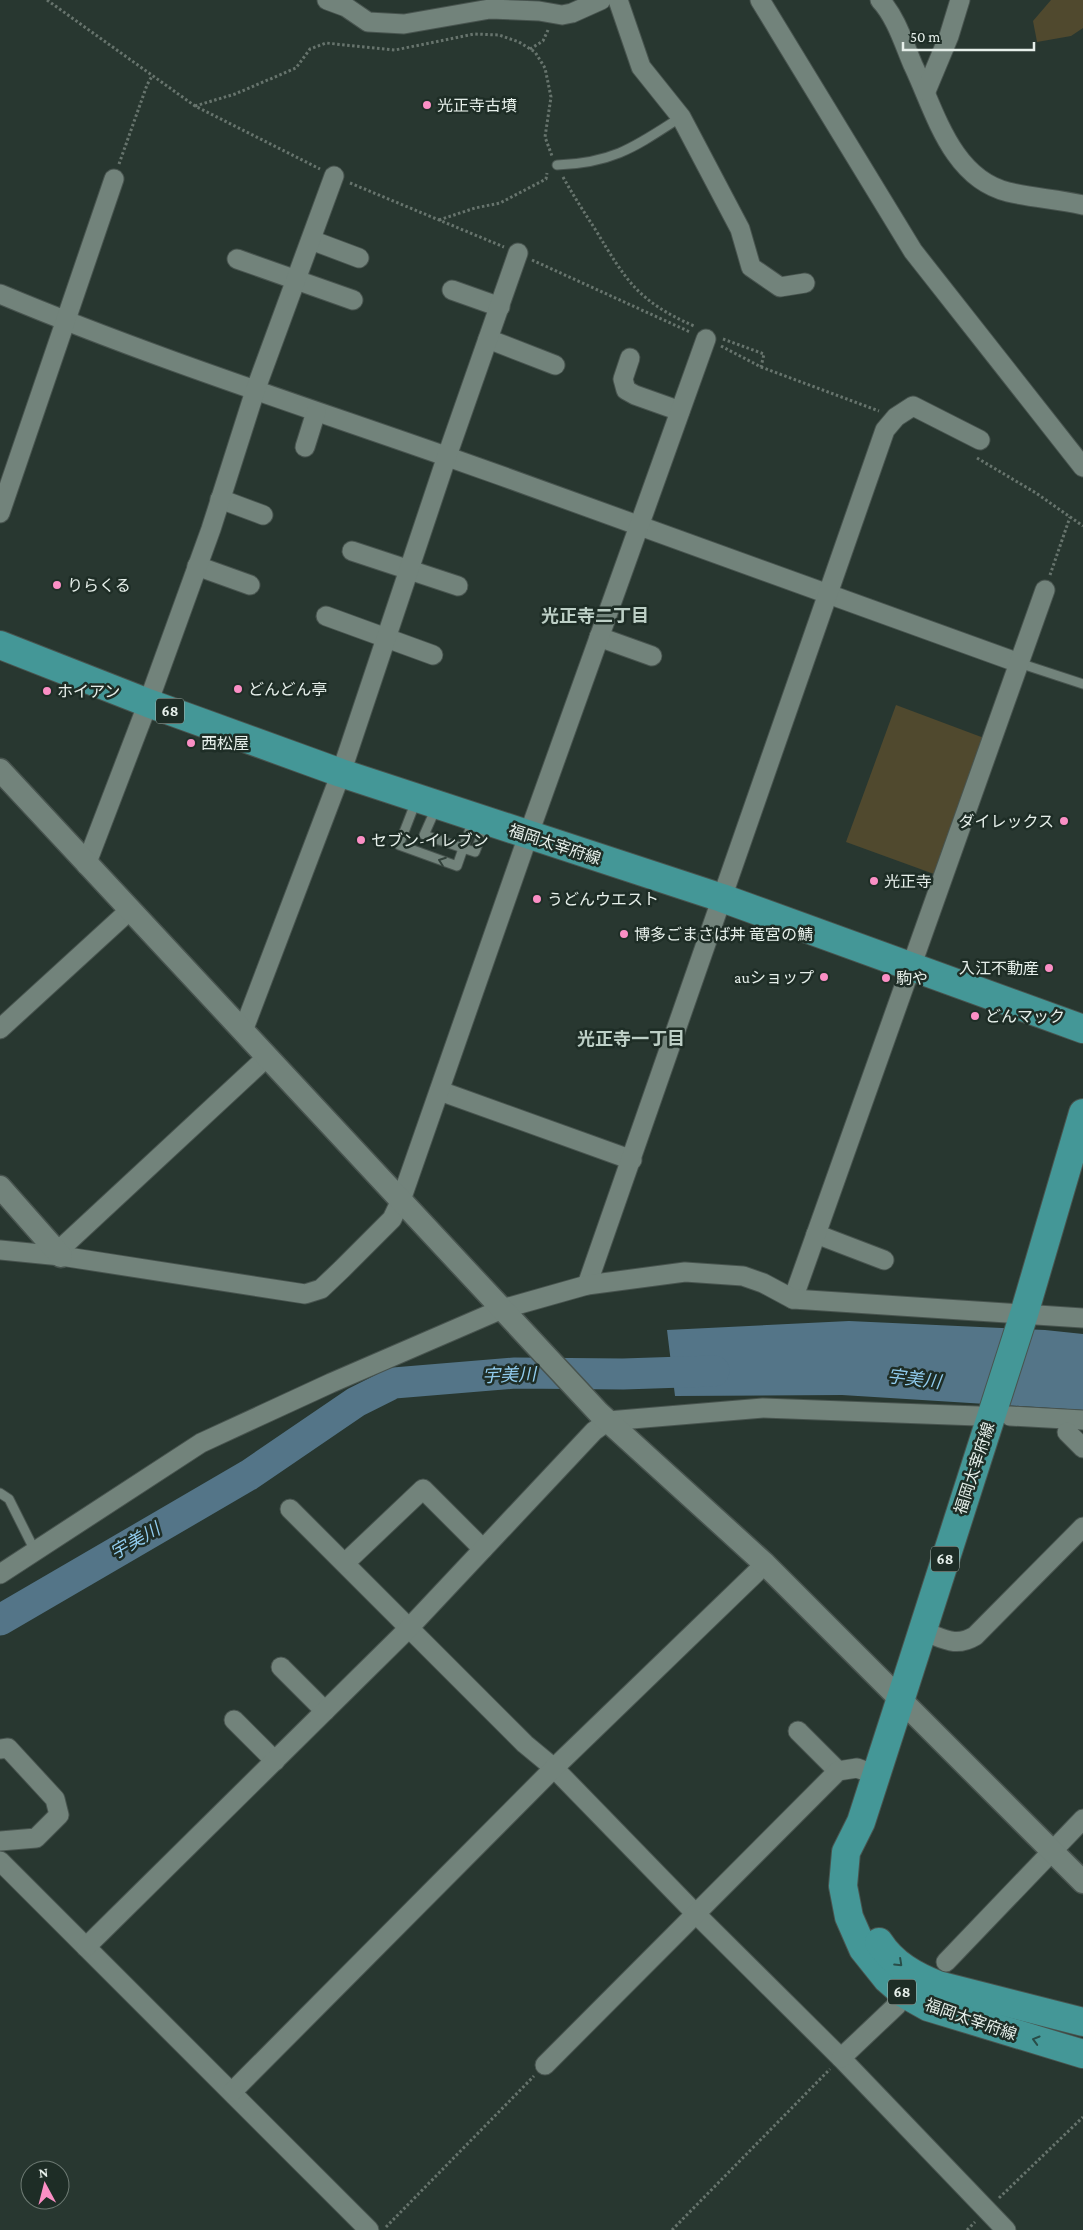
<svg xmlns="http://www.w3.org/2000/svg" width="1083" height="2230" font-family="'Crimson Pro','Noto Sans JP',serif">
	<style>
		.green { fill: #50492e }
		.water { fill: #547588 }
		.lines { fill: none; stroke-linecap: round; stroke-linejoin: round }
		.river { stroke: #547588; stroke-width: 31 }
		.service-casing { stroke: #48544f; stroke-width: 11 }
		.minor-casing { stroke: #48544f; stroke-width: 21 }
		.tertiary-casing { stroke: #48544f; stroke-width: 25 }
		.primary-casing { stroke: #48544f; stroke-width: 30 }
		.path { stroke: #67746d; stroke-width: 3; stroke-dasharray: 2.5 2.5; stroke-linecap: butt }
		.service { stroke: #72837b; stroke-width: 9 }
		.minor { stroke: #72837b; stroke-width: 19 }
		.tertiary { stroke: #72837b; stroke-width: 22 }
		.primary { stroke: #449797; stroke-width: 28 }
		.oneway { stroke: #33423b }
		.oneway2 { stroke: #294d48 }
		.poi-dot { fill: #fb8fc5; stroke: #1e2d26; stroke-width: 2 }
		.labels { text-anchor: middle; stroke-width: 5; stroke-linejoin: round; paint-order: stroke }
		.shield { fill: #1e2d26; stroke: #aab5af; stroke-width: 1 }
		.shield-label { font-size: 15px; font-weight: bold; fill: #e6efea }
		.poi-label { font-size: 16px; fill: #e6efea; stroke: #1e2d26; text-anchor: start }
		.street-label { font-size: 16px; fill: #e6efea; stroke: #1e2d26 }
		.neighbourhood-label { font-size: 18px; font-weight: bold; fill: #bdcfc6; stroke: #1e2d26 }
		.water-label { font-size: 18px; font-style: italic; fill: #91ccee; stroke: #1e2d26 }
	</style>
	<rect width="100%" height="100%" fill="#283730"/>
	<!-- green -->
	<g class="green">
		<polygon points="1051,0 1083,0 1083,28 1071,36 1037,42 1033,21"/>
		<polygon points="896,705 984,738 934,874 846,842"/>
	</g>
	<!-- water -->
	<polygon class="water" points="849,1321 1045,1330 1083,1334 1083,1410 842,1395 675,1396 667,1330"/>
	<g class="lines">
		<!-- river -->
		<polyline class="river" points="0,1620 249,1475 356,1402 394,1383 515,1373 623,1374 714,1371"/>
		<!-- service casing -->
		<g class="service-casing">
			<g id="service">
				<path d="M557,165c57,-2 79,-19 124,-48"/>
				<polyline points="1019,663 1083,684"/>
				<polyline points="416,801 399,845 457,866 473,820"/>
				<polyline points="436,808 424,835 475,852 486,823"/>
				<polyline points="0,1493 9,1499 35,1551"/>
			</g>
		</g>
		<!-- minor casing -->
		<g class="minor-casing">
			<g id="minor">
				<polyline points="327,0 346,7 368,22 404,24 490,9 539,11 562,15 572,13 601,0"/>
				<polyline points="618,0 641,67 681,117 740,229 751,267 780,287 805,283"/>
				<polyline points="760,0 913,251 1083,467"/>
				<path d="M880,0c16,17 24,44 33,65 22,46 38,113 95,127 24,6 50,7 75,13"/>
				<polyline points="926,91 949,36 960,0"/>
				<polyline points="311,240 359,258"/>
				<polyline points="237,259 353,300"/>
				<polyline points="452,290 500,307"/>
				<path d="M0,294c148,62 300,111 451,164 190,67 379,137 568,205"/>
				<polyline points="488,339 555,365"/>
				<polyline points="630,358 623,379 626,390 635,395 680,411"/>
				<polyline points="305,447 316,412"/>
				<polyline points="220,499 263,515"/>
				<polyline points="0,513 114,179"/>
				<polyline points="352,551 458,586"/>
				<polyline points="197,566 250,585"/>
				<polyline points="326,616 433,655"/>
				<polyline points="599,637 652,656"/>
				<polyline points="86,865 148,703 211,529 255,391 334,176"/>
				<polyline points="0,1029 130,910"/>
				<polyline points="243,1031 341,773 447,456 518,253"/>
				<polyline points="440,1091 632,1160"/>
				<polyline points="816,1234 884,1260"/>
				<polyline points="0,1250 61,1256 305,1294 321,1289 342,1269 392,1219 401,1200 528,836 706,339"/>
				<polyline points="57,1252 267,1057"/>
				<polyline points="587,1285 885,430 896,417 913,406 980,440"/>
				<polyline points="793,1299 1045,590"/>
				<polyline points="1010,1416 1083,1420"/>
				<polyline points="1067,1432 1083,1448"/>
				<polyline points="290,1509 525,1744 554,1768 697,1915 841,2058 1006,2230"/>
				<polyline points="345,1563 423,1489 483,1549"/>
				<polyline points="0,1574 201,1443 331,1383 502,1309 587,1285 685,1272 743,1276 763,1283 793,1299 1083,1318"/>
				<path d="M922,1631c21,7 33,17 53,5l108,-109"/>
				<polyline points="281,1667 325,1711"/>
				<polyline points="234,1720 275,1761"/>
				<polyline points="798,1731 838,1771"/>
				<polyline points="0,1749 8,1748 55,1799 59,1815 36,1838 0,1841"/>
				<polyline points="0,1861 369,2230"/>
				<polyline points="86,1947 409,1628 594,1431 608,1421 763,1408 978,1416"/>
				<polyline points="946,1962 1083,1819"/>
				<polyline points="841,2058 897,2005"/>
				<polyline points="545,2065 838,1771 857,1768 876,1775"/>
				<polyline points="232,2092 554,1768 765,1564"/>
			</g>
		</g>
		<!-- tertiary casing -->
		<g class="tertiary-casing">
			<g id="tertiary">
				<polyline points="0,770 599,1413 765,1564 1083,1882"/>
				<polyline points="0,1187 61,1256"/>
			</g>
		</g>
		<!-- primary casing -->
		<g class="primary-casing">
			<g id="primary">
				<polyline points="0,645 148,703 341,773 722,898 1083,1029"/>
				<polyline points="1083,1113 1024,1314 900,1701 861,1822 846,1852 843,1886 849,1917 863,1949 887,1979 903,1993 928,2007 1083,2054"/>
				<path d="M879,1942c14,22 36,34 59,43l145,37"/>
			</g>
		</g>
		<!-- path -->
		<g class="path">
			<polyline points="47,0 195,106 320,169"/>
			<polyline points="530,49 543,41 548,30"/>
			<polyline points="195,106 235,94 296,68 310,49 326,43 395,50 474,34 499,35 519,42 535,52 545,68 551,97 545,137 552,156"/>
			<polyline points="119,164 147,85 152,76"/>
			<path d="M563,177c10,18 21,35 32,52 31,51 42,72 99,97"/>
			<polyline points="350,183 504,247"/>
			<polyline points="439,220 475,208 500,203 546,179 547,173"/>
			<polyline points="532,260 690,332"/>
			<polyline points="723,339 764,354 761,367"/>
			<polyline points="721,346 761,367 879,411"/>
			<polyline points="977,458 1036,493 1083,526"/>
			<polyline points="1050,575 1070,517"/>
			<polyline points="999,2198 1083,2117"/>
			<polyline points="386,2227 534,2076"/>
			<polyline points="672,2230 830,2069"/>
			<polyline points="967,2230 975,2222"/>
		</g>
		<!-- service -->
		<use href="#service" class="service"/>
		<!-- minor -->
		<use href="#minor" class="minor"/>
		<!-- tertiary -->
		<use href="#tertiary" class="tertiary"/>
		<!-- primary -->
		<use href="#primary" class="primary"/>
	</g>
	<!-- one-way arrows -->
	<defs><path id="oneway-chevron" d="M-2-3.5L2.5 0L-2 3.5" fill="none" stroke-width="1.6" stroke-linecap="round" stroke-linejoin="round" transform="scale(1.25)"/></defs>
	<use class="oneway" href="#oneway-chevron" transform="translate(442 861) rotate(-160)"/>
	<g class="oneway2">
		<use href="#oneway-chevron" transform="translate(899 1963) rotate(43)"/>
		<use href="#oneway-chevron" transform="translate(1036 2040) rotate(-164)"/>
	</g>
	<!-- markers -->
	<g class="poi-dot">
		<circle cx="427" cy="105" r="5"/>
		<circle cx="57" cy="585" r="5"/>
		<circle cx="238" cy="689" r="5"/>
		<circle cx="47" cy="691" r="5"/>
		<circle cx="191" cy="743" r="5"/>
		<circle cx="1064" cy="821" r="5"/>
		<circle cx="361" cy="840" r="5"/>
		<circle cx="874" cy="881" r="5"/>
		<circle cx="537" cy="899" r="5"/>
		<circle cx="624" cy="934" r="5"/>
		<circle cx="1049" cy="968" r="5"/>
		<circle cx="824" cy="977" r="5"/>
		<circle cx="886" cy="978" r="5"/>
		<circle cx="975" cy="1016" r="5"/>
	</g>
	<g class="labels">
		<!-- shield labels -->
		<g class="shield">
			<rect x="156" y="698.5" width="28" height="25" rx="4"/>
			<rect x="931" y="1546.5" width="28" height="25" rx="4"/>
			<rect x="888" y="1979.5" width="28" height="25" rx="4"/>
		</g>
		<g class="shield-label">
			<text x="170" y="716">68</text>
			<text x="945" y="1564">68</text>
			<text x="902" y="1997">68</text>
		</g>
		<!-- poi labels -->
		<g class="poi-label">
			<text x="437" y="111">光正寺古墳</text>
			<text x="67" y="591">りらくる</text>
			<text x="248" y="695">どんどん亭</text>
			<text x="57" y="697">ホイアン</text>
			<text x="201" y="749">西松屋</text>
			<text x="1054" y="827" text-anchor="end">ダイレックス</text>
			<text x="371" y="846">セブン-イレブン</text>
			<text x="884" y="887">光正寺</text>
			<text x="547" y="905">うどんウエスト</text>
			<text x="634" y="940">博多ごまさば丼 竜宮の鯖</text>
			<text x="1039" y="974" text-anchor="end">入江不動産</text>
			<text x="814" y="983" text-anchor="end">auショップ</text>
			<text x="896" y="984">駒や</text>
			<text x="985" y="1022">どんマック</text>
		</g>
		<!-- street labels -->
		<g class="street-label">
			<text transform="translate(555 844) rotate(18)" y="6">福岡太宰府線</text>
			<text transform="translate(974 1468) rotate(-72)" y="6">福岡太宰府線</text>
			<text transform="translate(971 2019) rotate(19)" y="6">福岡太宰府線</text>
		</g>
		<!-- neighbourhood labels -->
		<g class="neighbourhood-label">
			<text x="595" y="622">光正寺二丁目</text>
			<text x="631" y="1045">光正寺一丁目</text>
		</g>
		<!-- water labels -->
		<g class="water-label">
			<text transform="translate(509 1375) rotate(-2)" y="6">宇美川</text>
			<text transform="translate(914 1379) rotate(7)" y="6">宇美川</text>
			<text transform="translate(135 1541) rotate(-30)" y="6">宇美川</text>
		</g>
	</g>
	<!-- north arrow -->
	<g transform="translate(45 2185) rotate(353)"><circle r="24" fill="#1e2d26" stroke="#6e7b74"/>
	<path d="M0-4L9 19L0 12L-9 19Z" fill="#fb8fc5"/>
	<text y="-8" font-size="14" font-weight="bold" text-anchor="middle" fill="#e6efea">N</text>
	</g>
	<!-- scale -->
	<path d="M903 42v8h131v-8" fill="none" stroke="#e6efea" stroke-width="2.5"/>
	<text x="910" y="42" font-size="15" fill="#e6efea" stroke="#1e2d26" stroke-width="4" paint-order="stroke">50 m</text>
</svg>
